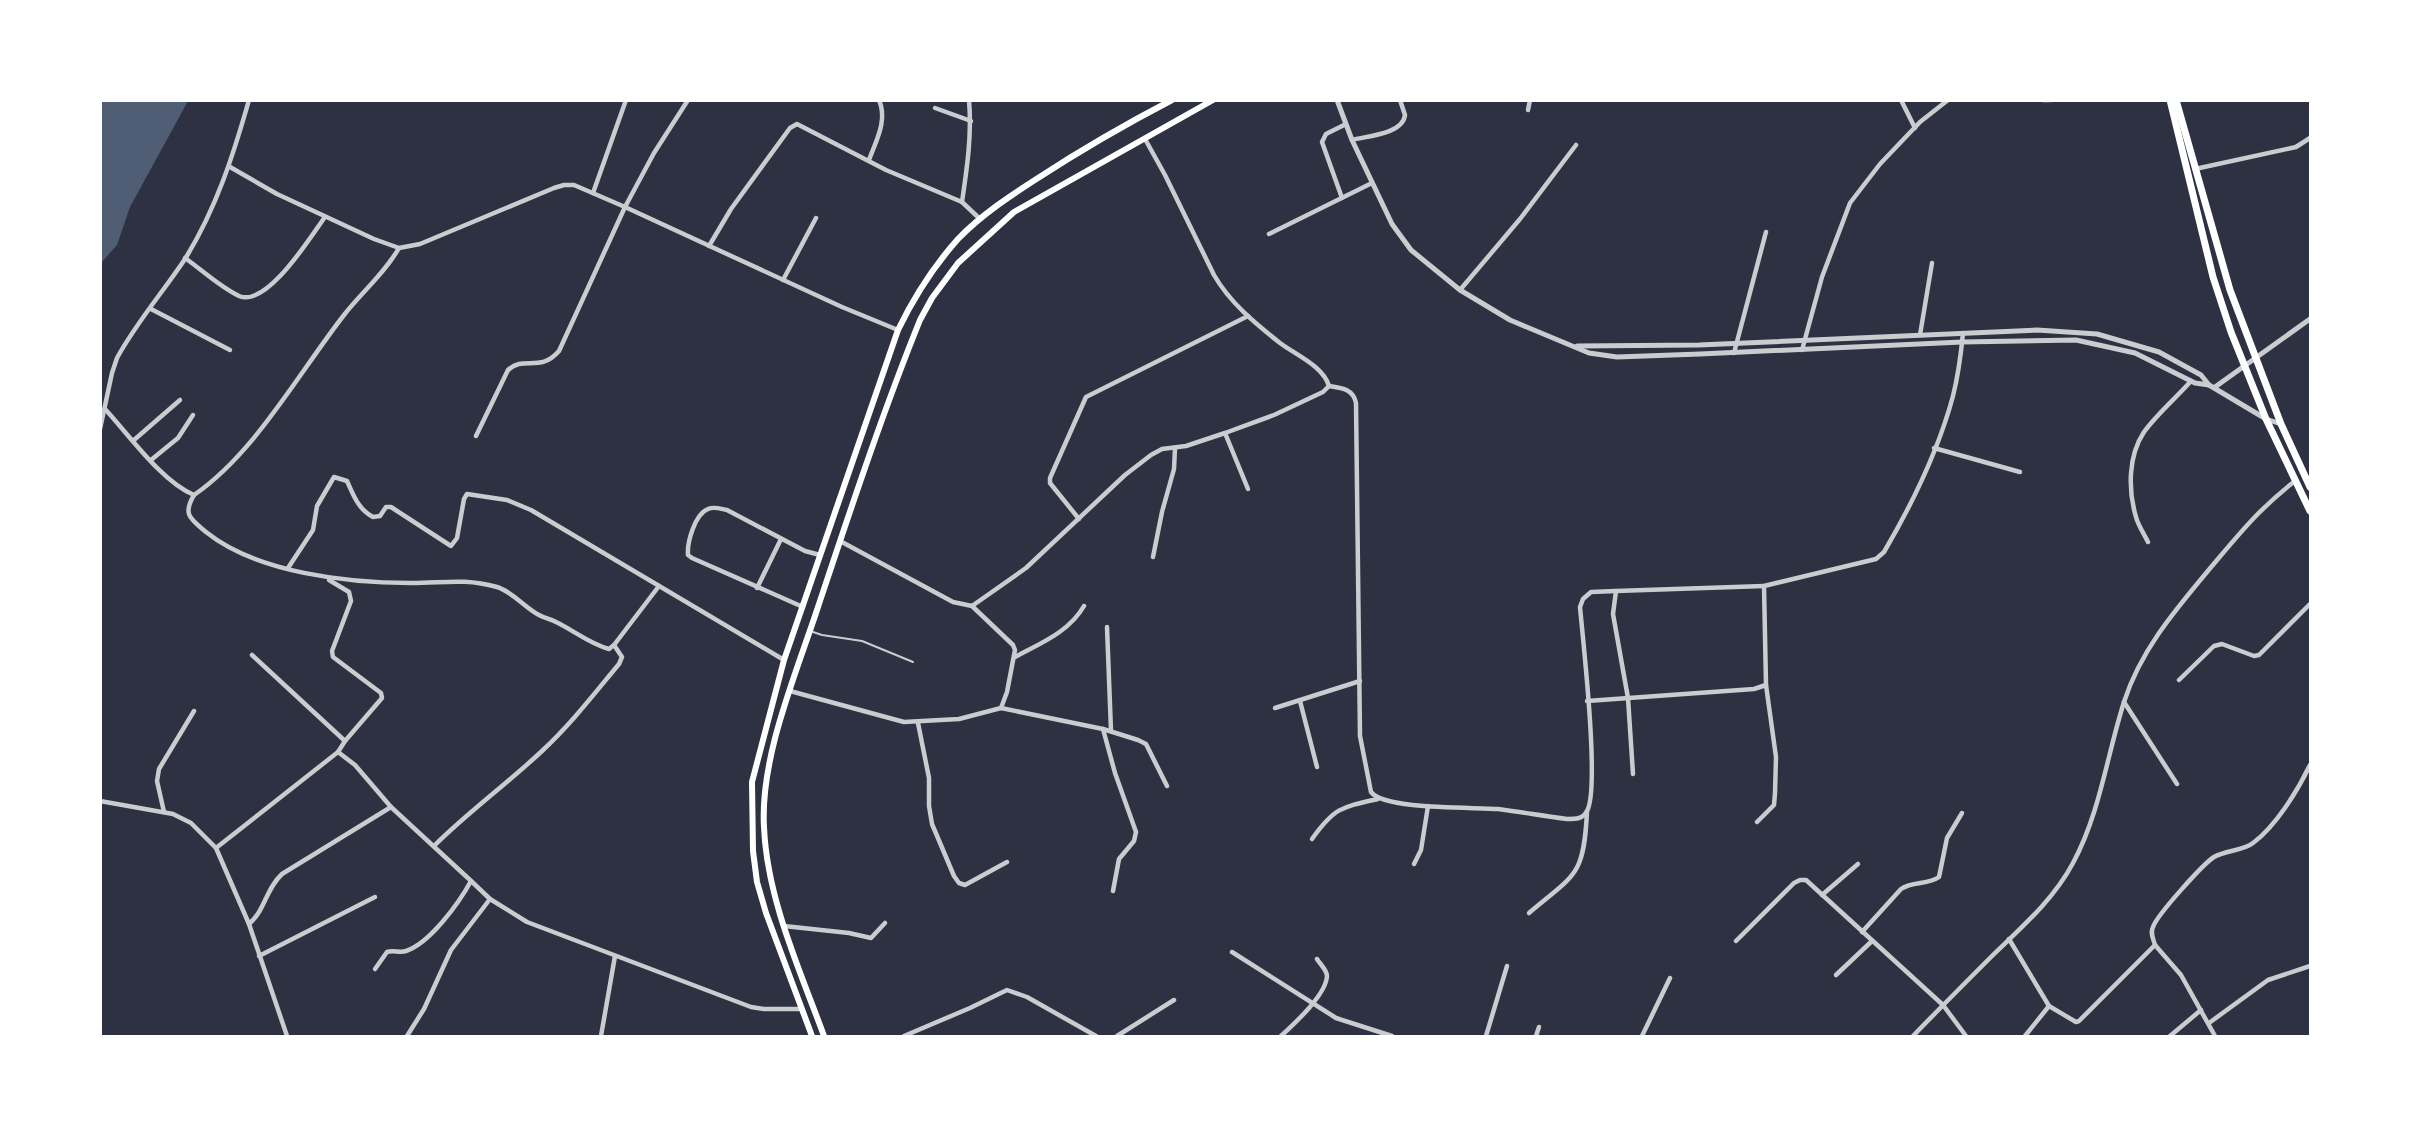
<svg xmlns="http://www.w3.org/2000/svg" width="2411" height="1137" font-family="'Varela Round',sans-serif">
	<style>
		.water { fill: #4f5d75 }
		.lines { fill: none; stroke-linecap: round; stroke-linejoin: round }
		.service { stroke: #caccd0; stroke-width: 2 }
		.minor { stroke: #caccd0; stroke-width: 4.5 }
		.tertiary { stroke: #caccd0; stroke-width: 5 }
		.secondary { stroke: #fff; stroke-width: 6 }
		.primary { stroke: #fff; stroke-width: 7 }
	</style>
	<rect width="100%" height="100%" fill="#2d3142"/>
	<!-- water -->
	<polygon class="water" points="101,100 188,101 130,207 117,245 101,263"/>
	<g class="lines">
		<!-- service -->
		<polyline class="service" points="810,631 822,635 862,641 913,662"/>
		<!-- minor -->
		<g class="minor">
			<polyline points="1901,100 1915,128"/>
			<polyline points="2043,100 2051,100"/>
			<polyline points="935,108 971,121"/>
			<polyline points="1528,110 1530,100"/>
			<path d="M1145,139l20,36 49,100c16,28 42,49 66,68 16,12 43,23 49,43"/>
			<path d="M1352,140c15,-4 51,-6 53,-25l-5,-15"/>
			<path d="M869,160c7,-19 19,-40 10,-60"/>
			<polyline points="230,167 277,194 374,239 399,248 420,244 554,188 564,185 574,185 625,207 842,307 898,330"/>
			<polyline points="2195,169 2296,147 2310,138"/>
			<polyline points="593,193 626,100"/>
			<polyline points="1342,198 1322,142 1326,134 1346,124"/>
			<path d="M962,202c5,-34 10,-67 7,-102"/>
			<polyline points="1269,234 1372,183"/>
			<polyline points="709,246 731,209 790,128 797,124 886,170 962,202 980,219"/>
			<path d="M185,258c17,12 35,29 54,38 28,12 72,-60 86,-79"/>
			<polyline points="783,280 816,218"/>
			<polyline points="1460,290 1520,219 1576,145"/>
			<polyline points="151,309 230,350"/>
			<polyline points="1920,335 1932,263"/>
			<polyline points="1802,350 1822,277 1850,203 1880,164 1920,122 1948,100"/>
			<polyline points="1734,353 1766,232"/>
			<path d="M1329,386c13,2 24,3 27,17l4,333 11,56c14,18 101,15 127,17 23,3 46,7 69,10 9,0 16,0 20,-8 13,-23 -4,-170 -7,-204l3,-8 8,-7 25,-1"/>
			<path d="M105,409c24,26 57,73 89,86 61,-42 104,-121 150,-180 18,-23 40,-41 55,-67"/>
			<path d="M100,429l12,-56 5,-15c19,-35 46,-66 68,-99 31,-50 48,-103 64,-159"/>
			<polyline points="1225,433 1248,489"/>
			<path d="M476,436l32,-66c16,-15 32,3 51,-19l66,-144 29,-54 34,-53"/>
			<polyline points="134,440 180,400"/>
			<polyline points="1934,448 2020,472"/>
			<polyline points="151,460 178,438 193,415"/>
			<path d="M194,495c-12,20 -3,24 12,37 51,41 142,51 205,51 34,0 52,-5 86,4 16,5 27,20 42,28 5,3 11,4 17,7 17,8 34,22 53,27l5,-4 45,-59"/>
			<polyline points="1079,519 1050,483 1050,478 1086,397 1248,316"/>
			<polyline points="840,541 953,602 972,606 1026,568 1125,475 1151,455 1162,449 1186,446 1225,433 1274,415 1323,392 1329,386"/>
			<path d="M2148,542c-4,-8 -10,-17 -12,-25 -8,-27 -8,-61 8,-85 13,-18 32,-34 47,-51"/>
			<polyline points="1153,557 1162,512 1174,469 1175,448"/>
			<path d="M288,568l25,-38 4,-24 17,-29 13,4c7,15 11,28 26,36l7,-1 6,-9h5l60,39 6,-8 7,-39 3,-5 40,6 24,10 253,150"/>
			<polyline points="329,580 349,592 351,601 332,651 333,657 381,693 382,698 345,741 338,752"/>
			<polyline points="757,588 781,539"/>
			<polyline points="972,606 1013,645 1015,650 1007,692 1001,708"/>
			<path d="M803,607l-111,-49 -4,-3c-1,-13 7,-41 20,-46 6,-3 13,0 19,1l78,41 15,4"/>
			<polyline points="1107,627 1111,731"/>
			<polyline points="252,655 345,741"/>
			<path d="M1015,657c26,-14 54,-25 69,-51"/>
			<polyline points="2179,680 2214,646 2222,644 2254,656 2259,655 2310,604"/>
			<polyline points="790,691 904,722 959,719 1001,708 1103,729 1138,740 1146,744 1167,786"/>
			<polyline points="1300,701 1317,767"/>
			<polyline points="1587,701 1754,689 1766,685"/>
			<polyline points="2124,702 2177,784"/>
			<polyline points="1275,708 1360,681"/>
			<polyline points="918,723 929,778 929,806 932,824 954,876 959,883 965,885 1007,862"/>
			<polyline points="1103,729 1115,773 1136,832 1134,841 1119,859 1113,891"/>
			<polyline points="1633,774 1628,698 1613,614 1616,591 1764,586"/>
			<polyline points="100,801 173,814 191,823 216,848 249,924 287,1036"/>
			<polyline points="164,812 157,781 159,769 194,711"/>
			<path d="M1757,822l17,-17 1,-12 1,-36 -10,-72 -2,-99 112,-27 8,-7c27,-46 55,-104 69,-156 5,-20 8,-42 10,-63"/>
			<path d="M1312,839c22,-31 29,-32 66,-40"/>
			<path d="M434,846c34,-34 73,-62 108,-95 29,-27 52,-57 77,-87l3,-7 -8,-12"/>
			<polyline points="216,848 338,752 355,765 391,807 469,879 490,899 527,922 751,1007 764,1009 800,1009"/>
			<polyline points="1414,864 1421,850 1428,806"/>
			<polyline points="1822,895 1858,864"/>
			<path d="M1529,913c46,-39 55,-36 58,-102"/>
			<path d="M249,924c17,-15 16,-34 33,-50l109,-67"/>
			<polyline points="784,926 849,933 871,938 885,923"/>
			<path d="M1862,932l39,-43c12,-8 27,-4 38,-12l8,-39 15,-25"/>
			<path d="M2009,939l40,67 27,16 3,-1 76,-76c-2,-7 -5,-12 -2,-18 4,-12 50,-63 61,-70 12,-7 29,-6 39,-14 23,-17 45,-53 57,-78"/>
			<polyline points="1736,941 1794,883 1800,880 1806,880 1943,1005 1966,1036"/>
			<polyline points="2155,945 2181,975 2215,1036"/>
			<polyline points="1232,952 1336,1018 1392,1036"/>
			<polyline points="259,956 375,897"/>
			<path d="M375,969l12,-17c6,-2 13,1 19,-1 24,-8 53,-48 65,-70"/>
			<polyline points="1836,975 1872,941"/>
			<polyline points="2209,1023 2268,980 2310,966"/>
			<polyline points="407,1036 424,1009 451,950 490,899"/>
			<polyline points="601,1036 615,956"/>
			<polyline points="904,1036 970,1008 1007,990 1027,997 1096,1036"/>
			<polyline points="1117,1036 1174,1000"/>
			<path d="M1281,1036c13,-12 45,-41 46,-60 0,-6 -7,-12 -10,-17"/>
			<polyline points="1486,1036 1507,966"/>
			<polyline points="1536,1036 1539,1027"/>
			<polyline points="1642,1036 1670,978"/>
			<path d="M1913,1036c26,-27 53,-54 80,-81 29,-28 61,-56 80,-92 27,-50 34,-108 51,-161 17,-53 53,-94 88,-136 28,-33 48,-58 83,-85"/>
			<polyline points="2025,1036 2049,1006"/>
			<polyline points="2170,1036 2201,1010"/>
		</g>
		<!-- tertiary -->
		<g class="tertiary">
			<polyline points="1337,100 1352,140 1392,224 1411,250 1460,290 1510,320 1589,353 1617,357 1700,354 1962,342 2076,340 2135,353 2195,383 2209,385"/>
			<polyline points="1577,346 1699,345 2037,330 2097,334 2159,352 2201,375 2209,385 2266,419 2281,424"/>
			<polyline points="2215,387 2310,319"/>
		</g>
		<!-- secondary -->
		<g class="secondary">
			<path d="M812,1036l-46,-123 -9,-31 -4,-31 -1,-69 32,-122 114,-330c16,-33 35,-63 60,-91 23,-24 52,-43 80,-61 43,-28 88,-54 134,-78"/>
			<path d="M824,1036c-24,-66 -57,-137 -60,-209 -4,-70 32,-153 54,-220 32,-96 64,-193 102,-287l12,-22 26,-35 56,-51 199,-112"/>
		</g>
		<!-- primary -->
		<g class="primary">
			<polyline points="2170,100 2213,277 2231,332 2266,419 2310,511"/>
			<polyline points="2176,100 2230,290 2281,424 2310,487"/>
		</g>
	</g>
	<!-- border -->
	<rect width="2411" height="1137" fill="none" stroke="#ffffff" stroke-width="204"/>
</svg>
